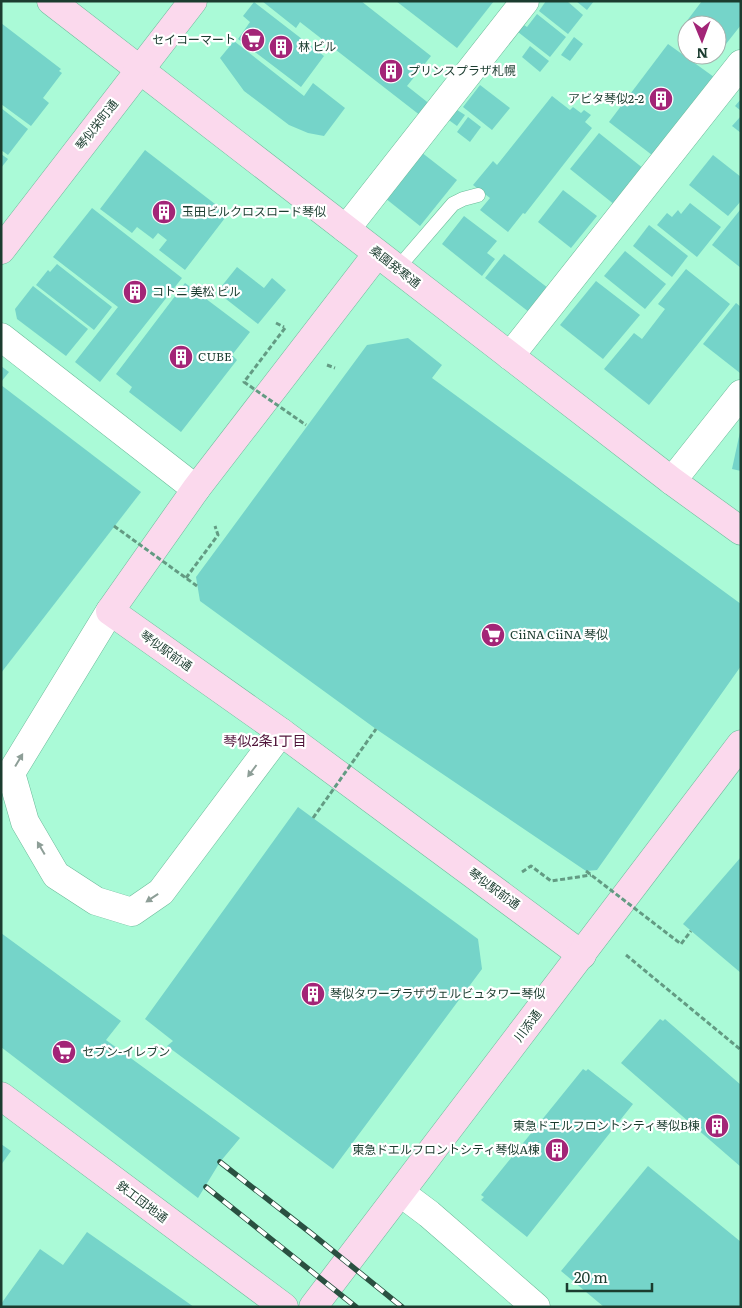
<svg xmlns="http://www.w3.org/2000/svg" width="742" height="1308" font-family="Literata,'Noto Sans JP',serif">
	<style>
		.building { fill: #75d4c9 }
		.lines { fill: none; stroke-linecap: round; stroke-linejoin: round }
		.lane-casing { stroke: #6cba9a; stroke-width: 15 }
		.street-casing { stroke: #6cba9a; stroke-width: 29 }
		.secondary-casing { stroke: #6cba9a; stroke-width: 29 }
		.path { stroke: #639b83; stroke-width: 3; stroke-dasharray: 5 2.5; stroke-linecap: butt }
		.lane { stroke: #fff; stroke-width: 14 }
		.street { stroke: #fff; stroke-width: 28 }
		.secondary { stroke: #fbd9ed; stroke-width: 28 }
		.rail-casing { stroke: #2a5041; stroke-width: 5.5 }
		.rail { stroke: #fff; stroke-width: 4; stroke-dasharray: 11; stroke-linecap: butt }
		.path-bridge { stroke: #639b83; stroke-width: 3; stroke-dasharray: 5 2.5; stroke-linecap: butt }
		.oneway { fill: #8d9e97 }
		.labels { text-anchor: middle; stroke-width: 4.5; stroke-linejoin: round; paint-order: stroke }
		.poi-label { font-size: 12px; fill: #1b3c2f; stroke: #fff; text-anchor: start }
		.street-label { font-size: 12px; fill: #1b3c2f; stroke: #fff }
		.neighbourhood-label { font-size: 14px; fill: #4f1339; stroke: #fff }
	</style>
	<rect width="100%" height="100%" fill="#aafad7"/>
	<!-- building -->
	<g class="building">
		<polygon points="262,1 361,1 431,56 407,86 431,105 421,116 300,22 296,28"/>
		<polygon points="396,1 494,1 457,48"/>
		<polygon points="546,1 567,1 583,15 568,34 539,11"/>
		<polygon points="576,1 594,1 587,10"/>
		<polygon points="702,1 741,1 741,25 718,54 717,25 687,25 687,29 683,26"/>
		<polygon points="254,2 324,56 301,87 238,39 250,22 243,16"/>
		<polygon points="537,14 566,37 550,57 518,32 524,25 527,27"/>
		<polygon points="1,23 61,69 59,71 62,73 43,98 49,103 31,126 1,104"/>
		<polygon points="574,37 583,44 570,61 561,55"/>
		<polygon points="234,41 304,96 313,83 345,108 324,136 308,133 289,125 244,91 220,58"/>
		<polygon points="668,44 714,77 652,155 609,122"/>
		<polygon points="530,46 549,61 540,72 522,57"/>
		<polygon points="480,85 510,108 492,130 463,107"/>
		<polygon points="552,96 570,110 573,107 581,113 584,110 591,115 585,122 592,128 525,214 523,213 508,232 480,210 490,198 473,185 493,161 497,165"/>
		<polygon points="741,99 741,111 735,106"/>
		<polygon points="1,108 28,129 8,155 1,150"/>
		<polygon points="454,108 465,115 457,126 446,118"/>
		<polygon points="741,116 741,133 732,126"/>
		<polygon points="468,117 481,127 470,142 457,132"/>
		<polygon points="599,133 644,169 615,205 570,169"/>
		<polygon points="145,150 228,214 185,270 159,250 167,240 158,233 153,239 137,227 132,233 100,209"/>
		<polygon points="421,152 457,180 420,226 385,198"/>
		<polygon points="1,154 8,159 1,168"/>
		<polygon points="713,155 741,177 741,201 728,216 689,185"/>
		<polygon points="563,190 597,216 571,248 538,222"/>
		<polygon points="690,203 721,227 697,257 657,225 667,213 672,217 678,210 681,214"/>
		<polygon points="92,208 182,278 100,382 75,362 118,307 53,257"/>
		<polygon points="740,210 741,211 741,268 712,245"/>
		<polygon points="464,216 497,241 487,253 495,259 482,276 442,244"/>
		<polygon points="649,225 688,256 672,277 633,246"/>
		<polygon points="625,251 666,284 645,309 604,276"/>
		<polygon points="504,254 548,288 529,312 485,278"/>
		<polygon points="57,264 112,307 94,330 36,285 48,270 50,272"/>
		<polygon points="237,267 264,288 272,278 286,290 258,324 217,292"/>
		<polygon points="686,269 730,304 649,405 604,369 634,333 642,339 665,309 658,304"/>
		<polygon points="596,281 640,315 603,359 560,325"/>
		<polygon points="185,283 250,332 232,355 237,360 181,432 129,392 132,387 116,374"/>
		<polygon points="33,286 88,329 66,356 17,319 15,309"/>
		<polygon points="736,303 741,307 740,373 703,344"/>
		<polygon points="408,338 442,365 432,378 741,604 741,666 597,870 586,871 376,729 200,601 196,577 367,345"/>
		<polygon points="1,366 9,372 1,382"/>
		<polygon points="1,385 141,492 1,673"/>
		<polygon points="740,432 741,432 741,471 732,469"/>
		<polygon points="298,807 478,939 482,969 333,1169 167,1046 173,1041 145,1019"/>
		<polygon points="741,857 741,973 683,924"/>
		<polygon points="1,933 121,1021 106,1040 240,1138 220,1162 198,1198 1,1047"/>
		<polygon points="660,1019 663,1021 665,1019 741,1085 741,1167 621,1063"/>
		<polygon points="583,1069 586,1071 588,1069 633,1104 527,1237 481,1200 484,1197 481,1195"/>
		<polygon points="1,1144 11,1151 1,1165"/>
		<polygon points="648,1166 741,1242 741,1307 604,1307 561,1271"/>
		<polygon points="87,1232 194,1307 1,1307 1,1304 40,1249 63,1265"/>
	</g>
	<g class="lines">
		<!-- lane casing -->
		<g class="lane-casing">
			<polyline id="lane" points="397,269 453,204 463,199 478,195"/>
		</g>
		<!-- street casing -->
		<g class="street-casing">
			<g id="street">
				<polyline points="346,229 525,1"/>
				<polyline points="1,337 196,489"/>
				<polyline points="510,356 741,64"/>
				<polyline points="672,481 741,394"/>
				<polyline points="110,611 11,773 25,822 56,875 96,901 132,912 161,892 281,732"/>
				<polyline points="401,1193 429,1214 536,1307"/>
			</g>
		</g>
		<!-- secondary casing -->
		<g class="secondary-casing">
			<g id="secondary">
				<polyline points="51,1 672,481 741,531"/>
				<polyline points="1,250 193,1"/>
				<polyline points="377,254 196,489 110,611 281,732 582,955"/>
				<polyline points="1,1096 284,1307"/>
				<polyline points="313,1307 741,744"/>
			</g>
		</g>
		<!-- path -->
		<g class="path">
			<polyline points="276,323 284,327"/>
			<polyline points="327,365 335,368"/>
			<polyline points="186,578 218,535 215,526"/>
			<polyline points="522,872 531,866 551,881 591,875"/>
			<polyline points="626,955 741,1050"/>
		</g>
		<!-- lane -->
		<use href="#lane" class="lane"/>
		<!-- street -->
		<use href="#street" class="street"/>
		<!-- secondary -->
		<use href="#secondary" class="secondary"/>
		<!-- rail casing -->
		<g class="rail-casing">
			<g id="rail">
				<polyline points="220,1162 312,1234 402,1307"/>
				<polyline points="206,1187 356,1307"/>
			</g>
		</g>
		<!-- rail -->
		<use href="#rail" class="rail"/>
		<!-- path-bridge -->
		<g class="path-bridge">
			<polyline points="285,328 244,382 306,425"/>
			<polyline points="114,526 197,586"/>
			<polyline points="313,818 376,729"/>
			<polyline points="586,871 681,944 691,931"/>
		</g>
	</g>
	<!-- one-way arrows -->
	<defs><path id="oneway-solid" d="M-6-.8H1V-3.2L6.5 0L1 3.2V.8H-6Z" transform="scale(1.25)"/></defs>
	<g class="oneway">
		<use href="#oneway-solid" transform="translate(19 760) rotate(-59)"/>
		<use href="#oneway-solid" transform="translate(252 771) rotate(127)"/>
		<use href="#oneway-solid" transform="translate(41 848) rotate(-120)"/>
		<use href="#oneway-solid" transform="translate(152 898) rotate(146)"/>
	</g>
	<!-- icons -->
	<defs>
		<g id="supermarket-disc" transform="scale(1.25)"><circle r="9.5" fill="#a32577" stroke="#fff"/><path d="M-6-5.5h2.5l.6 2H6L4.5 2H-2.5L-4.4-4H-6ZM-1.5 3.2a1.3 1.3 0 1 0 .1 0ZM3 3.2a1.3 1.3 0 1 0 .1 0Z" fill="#fff"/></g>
		<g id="building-disc" transform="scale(1.25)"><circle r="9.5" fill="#a32577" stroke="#fff"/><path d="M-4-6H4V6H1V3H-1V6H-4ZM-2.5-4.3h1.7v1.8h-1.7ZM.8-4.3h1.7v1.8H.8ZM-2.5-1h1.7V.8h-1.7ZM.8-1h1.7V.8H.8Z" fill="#fff"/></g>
	</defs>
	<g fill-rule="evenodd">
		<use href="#supermarket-disc" x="253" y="40"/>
		<use href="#building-disc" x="281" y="47"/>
		<use href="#building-disc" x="391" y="71"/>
		<use href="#building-disc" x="661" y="99"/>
		<use href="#building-disc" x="164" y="212"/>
		<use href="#building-disc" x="135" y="292"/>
		<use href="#building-disc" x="181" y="357"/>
		<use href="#supermarket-disc" x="493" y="635"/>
		<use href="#building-disc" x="313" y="994"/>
		<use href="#supermarket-disc" x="64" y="1052"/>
		<use href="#building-disc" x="717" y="1126"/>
		<use href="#building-disc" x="557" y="1150"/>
	</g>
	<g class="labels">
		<!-- poi labels -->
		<g class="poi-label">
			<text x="236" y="44" text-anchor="end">セイコーマート</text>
			<text x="298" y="51">林 ビル</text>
			<text x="408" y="75">プリンスプラザ札幌</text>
			<text x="644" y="103" text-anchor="end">アビタ琴似2-2</text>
			<text x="182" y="216">玉田ビルクロスロード琴似</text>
			<text x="152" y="296">コトニ 美松 ビル</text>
			<text x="198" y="361">CUBE</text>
			<text x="510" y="639">CiiNA CiiNA 琴似</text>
			<text x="330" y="998">琴似タワープラザヴェルビュタワー琴似</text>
			<text x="82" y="1056">セブン-イレブン</text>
			<text x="700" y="1130" text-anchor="end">東急ドエルフロントシティ琴似B棟</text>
			<text x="540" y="1154" text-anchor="end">東急ドエルフロントシティ琴似A棟</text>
		</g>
		<!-- street labels -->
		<g class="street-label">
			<text transform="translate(97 125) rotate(-52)" y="4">琴似栄町通</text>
			<text transform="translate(395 267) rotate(38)" y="4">桑園発寒通</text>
			<text transform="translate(166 651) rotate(35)" y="4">琴似駅前通</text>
			<text transform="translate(494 889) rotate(36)" y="4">琴似駅前通</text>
			<text transform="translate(528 1026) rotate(-53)" y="4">川添通</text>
			<text transform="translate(142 1202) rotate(37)" y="4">鉄工団地通</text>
		</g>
		<!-- neighbourhood labels -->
		<g class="neighbourhood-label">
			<text x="265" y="746">琴似2条1丁目</text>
		</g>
	</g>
	<!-- border -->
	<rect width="742" height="1308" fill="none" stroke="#1b3c2f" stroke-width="5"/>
	<!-- north arrow -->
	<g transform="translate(702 40) rotate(179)"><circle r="24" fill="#ffffff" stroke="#a4b1ac"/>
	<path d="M0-4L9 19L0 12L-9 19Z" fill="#a32577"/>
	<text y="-8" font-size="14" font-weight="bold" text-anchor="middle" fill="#1b3c2f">N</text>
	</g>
	<!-- scale -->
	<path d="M567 1283v8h85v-8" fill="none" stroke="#1b3c2f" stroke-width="2.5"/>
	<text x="574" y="1283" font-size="15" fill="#1b3c2f" stroke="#ffffff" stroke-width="4" paint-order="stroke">20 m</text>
</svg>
